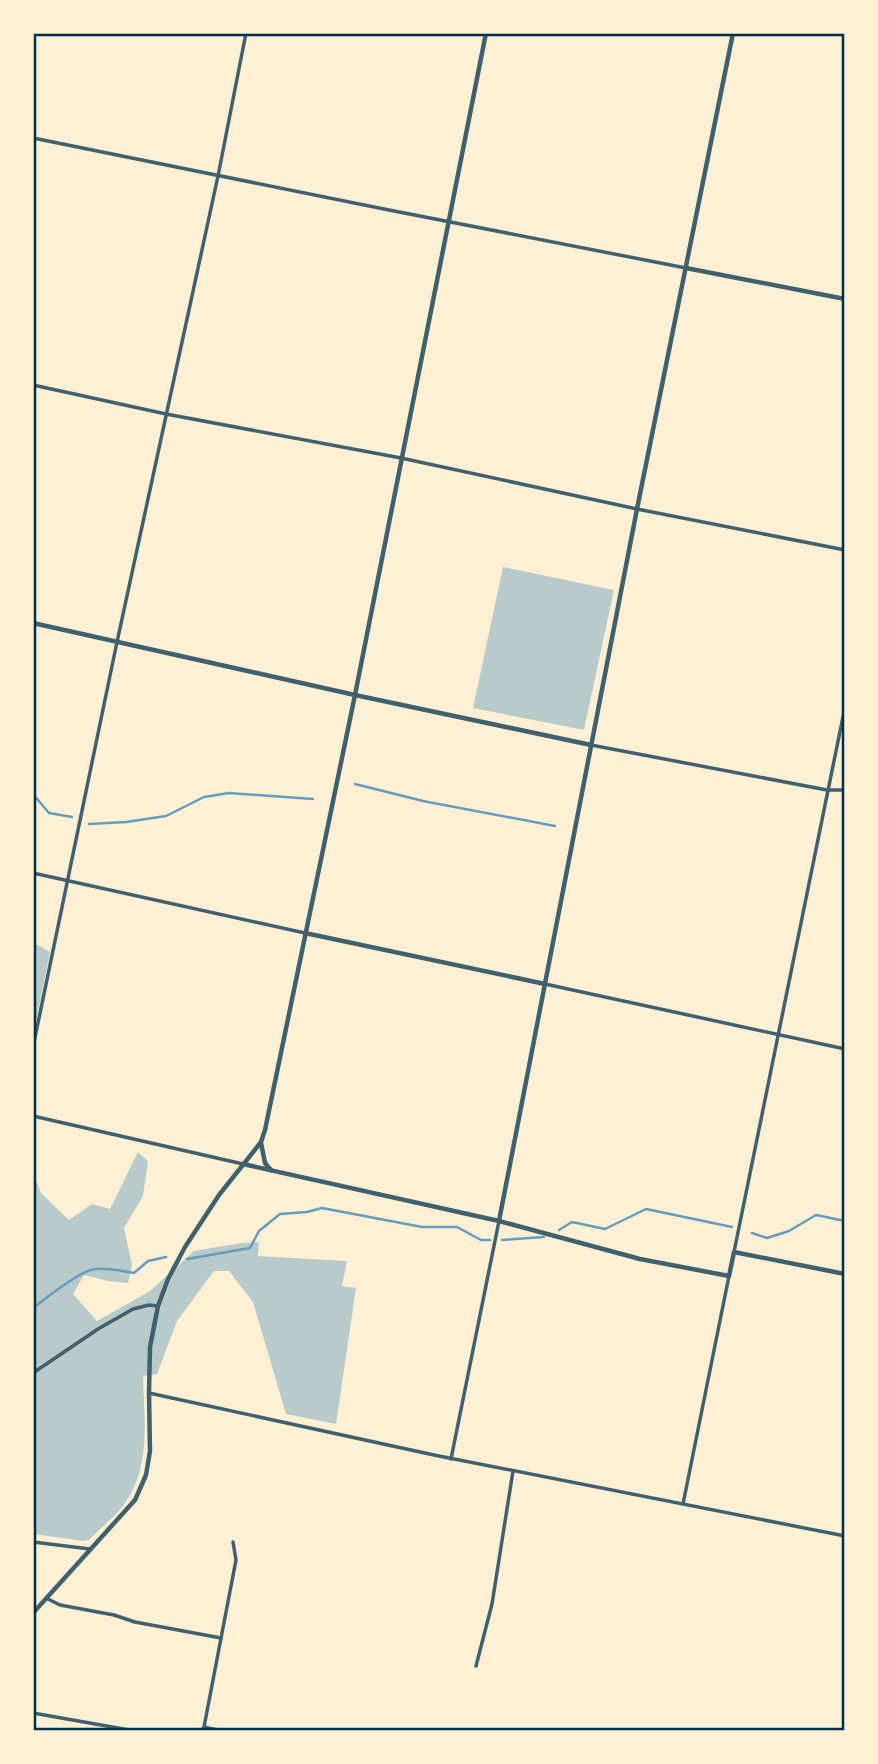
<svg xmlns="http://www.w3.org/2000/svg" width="878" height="1764" font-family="Inter,sans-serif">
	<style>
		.green { fill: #b9caca }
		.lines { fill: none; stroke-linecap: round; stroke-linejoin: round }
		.stream { stroke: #669bbc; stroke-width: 2.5 }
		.minor { stroke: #3f606c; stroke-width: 3.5 }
		.tertiary { stroke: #3f606c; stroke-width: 4.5 }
		.neatline { fill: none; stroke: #003049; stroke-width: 2.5 }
	</style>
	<rect width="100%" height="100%" fill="#fdf0d5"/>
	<!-- green -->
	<g class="green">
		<polygon points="503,567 614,590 584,730 473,708"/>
		<polygon points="33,942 50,952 33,1036"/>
		<path d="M138,1152l10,9 -5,35 -19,32 8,37 -4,18 -20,-2 -24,-6 -11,19 24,27 53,-30 44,-40 47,-8 18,-1 -1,14 89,5 -5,25 14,2 -20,136 -50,-10 -33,-112 -24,-31h-15l-37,50 -20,53 -14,2c1,41 8,88 -16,124 -9,15 -26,27 -38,40l-6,1 -50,-7v-361l8,20 28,27 23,-16 18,5z"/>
	</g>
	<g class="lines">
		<!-- stream -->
		<g class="stream">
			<polyline points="355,784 423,801 555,826"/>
			<polyline points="33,794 49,813 72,817"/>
			<polyline points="89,824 126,822 166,816 204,797 229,793 313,799"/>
			<polyline points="559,1230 572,1222 605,1229 646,1209 732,1227"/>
			<polyline points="752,1233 767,1238 789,1231 816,1215 845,1221"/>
			<polyline points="502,1240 544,1237"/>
			<polyline points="187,1259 250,1248 259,1231 280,1214 307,1212 322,1208 422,1227 457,1227 481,1240 490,1240"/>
			<path d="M33,1308c13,-10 48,-38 62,-39 13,-1 27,2 39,4l14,-12 18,-4"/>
		</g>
		<!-- minor -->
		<g class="minor">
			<polyline points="33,138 389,210 686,268"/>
			<polyline points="33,385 166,414 401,458 637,509 845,550"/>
			<polyline points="591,745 827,790 845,790"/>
			<polyline points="33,873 305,933"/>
			<polyline points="545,984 845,1049"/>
			<polyline points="33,1047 117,642 218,176 246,33"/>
			<polyline points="33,1116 243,1164"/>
			<polyline points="734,1252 845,707"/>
			<polyline points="33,1373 98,1329 133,1309 149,1305 158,1306"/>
			<polyline points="149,1393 434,1455 845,1536"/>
			<polyline points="451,1459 499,1221"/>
			<polyline points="683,1504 729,1276"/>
			<polyline points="33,1542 90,1549"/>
			<polyline points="46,1598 60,1605 114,1615 135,1622 221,1638"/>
			<polyline points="476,1666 492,1604 513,1471"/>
			<polyline points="33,1713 135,1731"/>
			<polyline points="204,1727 236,1560 233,1542"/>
			<polyline points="201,1731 204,1727 222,1731"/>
		</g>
		<!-- tertiary -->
		<g class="tertiary">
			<polyline points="686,268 845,299"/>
			<polyline points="33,623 355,695 591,745"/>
			<polyline points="305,933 545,984"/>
			<polyline points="261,1143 265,1163 271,1170"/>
			<polyline points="243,1164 499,1221 640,1259 729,1276 734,1252 845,1274"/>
			<polyline points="499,1221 637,509 733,33"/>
			<polyline points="33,1613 135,1500 146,1475 150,1451 149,1393 150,1347 158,1306 168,1279 185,1247 219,1195 261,1142 265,1130 355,695 486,33"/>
		</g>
	</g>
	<!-- border -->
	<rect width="878" height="1764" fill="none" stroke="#fdf0d5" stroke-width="70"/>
	<rect x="35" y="35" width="808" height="1694" class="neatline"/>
</svg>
